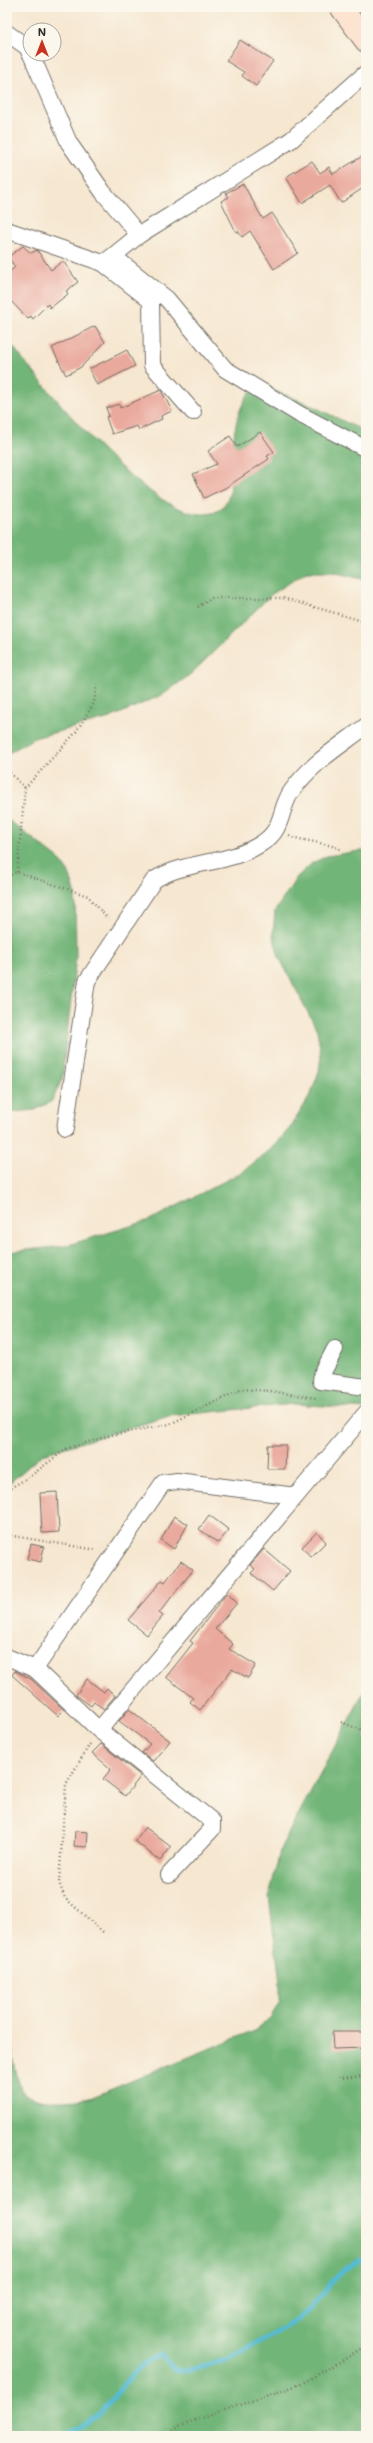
<svg xmlns="http://www.w3.org/2000/svg" width="373" height="2443" font-family="Mali,sans-serif">
	<style>
		.forest { fill: #72b578; stroke: #4e7052 }
		.lines { fill: none; stroke-linecap: round; stroke-linejoin: round }
		.stream { stroke: #54bbd2; stroke-width: 5 }
		.building { fill: #eaa99d }
		.street-casing { stroke: #726d65; stroke-width: 18 }
		.secondary-casing { stroke: #726d65; stroke-width: 24 }
		.path { stroke: #726d65; stroke-width: 2.5; stroke-dasharray: 1 3; stroke-linecap: butt }
		.street { stroke: #fff; stroke-width: 16 }
		.secondary { stroke: #fde4d0; stroke-width: 22 }
	</style>
	<rect width="100%" height="100%" fill="#fbf7ec"/>
	<filter id="ink" filterUnits="userSpaceOnUse"><feTurbulence type="fractalNoise" baseFrequency=".025" numOctaves="2"/><feDisplacementMap in="SourceGraphic" scale="8" xChannelSelector="R" yChannelSelector="G"/><feConvolveMatrix kernelMatrix="1 2 1 2 8 2 1 2 1" color-interpolation-filters="sRGB"/></filter>
	<filter id="wash" filterUnits="userSpaceOnUse"><feTurbulence type="fractalNoise" baseFrequency=".012" numOctaves="4" result="noise"/><feDisplacementMap in="SourceGraphic" scale="16" xChannelSelector="R" yChannelSelector="G"/><feGaussianBlur stdDeviation="0.9" result="paint"/><feColorMatrix in="noise" values="0 0 0 0 0 0 0 0 0 0 0 0 0 0 0 0 0 1.4 0 .05"/><feComposite in="paint" operator="in"/></filter>
	<g filter="url(#wash)">
		<rect width="100%" height="100%" fill="#f6e7d0"/>
		<!-- forest -->
		<g class="forest">
			<path d="M7,339c34,43 141,180 199,175 7,-1 13,-2 18,-9 8,-10 7,-22 8,-35 1,-27 1,-55 18,-78l20,-3 34,13 62,30v148l-33,-8h-27l-34,22 -80,79 -28,21 -54,24 -76,20 -27,16z"/>
			<polygon points="7,819 59,859 69,873 75,892 76,956 62,1079 52,1101 35,1110 7,1113"/>
			<polygon points="366,850 366,1409 294,1404 169,1416 43,1454 7,1485 7,1252 65,1246 150,1220 242,1172 270,1150 290,1128 310,1096 319,1072 321,1055 317,1030 279,957 273,935 275,911 297,877 312,863 327,856"/>
			<path d="M366,1688v748h-359v-417c2,12 10,65 15,72 13,15 50,10 68,7l167,-69 14,-12 9,-16v-19l-11,-85 12,-50z"/>
		</g>
		<g class="lines">
			<!-- stream -->
			<path class="stream" d="M62,2436c12,-7 27,-14 37,-23 20,-18 35,-48 61,-58l14,14 11,2 42,-10 64,-37 18,-14 21,-26 15,-15 21,-13"/>
		</g>
		<g id="blocks">
			<!-- building -->
			<g class="building">
				<polygon points="240,40 273,61 256,86 242,76 244,72 226,61"/>
				<polygon points="366,154 366,186 341,203 330,185 302,203 286,177 312,161 320,173 329,167 333,174"/>
				<polygon points="243,184 263,219 272,213 298,253 274,269 250,231 242,237 238,231 236,232 221,201 229,197 226,193"/>
				<polygon points="23,246 31,253 37,250 51,270 63,261 78,282 66,291 68,294 50,308 48,304 33,319 31,316 28,319 7,297 7,274 15,267 8,257"/>
				<polygon points="95,326 105,342 81,367 66,375 52,348"/>
				<polygon points="127,350 135,366 97,385 89,369"/>
				<polygon points="161,390 172,411 161,416 162,419 139,430 137,426 112,434 106,417 109,416 106,408 119,404 120,408"/>
				<polygon points="260,432 274,452 267,456 269,459 225,488 204,498 193,474 217,464 208,451 230,436 237,447"/>
				<polygon points="268,1445 286,1445 285,1469 267,1469"/>
				<polygon points="57,1492 59,1532 42,1533 40,1493"/>
				<polygon points="209,1515 229,1530 218,1543 199,1529"/>
				<polygon points="174,1516 188,1524 174,1549 161,1540"/>
				<polygon points="317,1532 326,1542 311,1557 302,1547"/>
				<polygon points="31,1544 44,1547 41,1562 27,1559"/>
				<polygon points="264,1549 290,1571 273,1591 251,1573 255,1569 250,1565"/>
				<polygon points="181,1561 193,1570 159,1613 163,1616 147,1635 128,1620 162,1580 165,1582"/>
				<polygon points="227,1593 237,1603 215,1629 233,1644 229,1649 256,1665 248,1678 232,1669 200,1710 190,1702 193,1698 166,1677 193,1643 190,1641"/>
				<polygon points="15,1671 31,1679 64,1710 58,1716 12,1675"/>
				<polygon points="87,1679 104,1692 107,1688 115,1696 104,1709 94,1702 91,1706 76,1695"/>
				<polygon points="129,1709 170,1741 153,1761 142,1753 150,1744 119,1721"/>
				<polygon points="101,1744 141,1776 125,1796 103,1779 111,1769 92,1753"/>
				<polygon points="145,1827 171,1847 160,1861 135,1841"/>
				<polygon points="75,1831 88,1832 87,1847 74,1846"/>
				<polygon points="332,2032 366,2032 366,2048 333,2049"/>
			</g>
		</g>
	</g>
	<g filter="url(#ink)">
		<use href="#blocks" fill-opacity="0" stroke="#726d65" stroke-width="1"/>
		<g class="lines">
			<!-- street casing -->
			<g class="street-casing">
				<g id="street">
					<polyline points="7,33 27,47 30,53"/>
					<polyline points="31,54 69,143 103,192 139,235"/>
					<polyline points="366,73 291,140 139,235 113,256 167,299 225,369 299,414 366,449"/>
					<polyline points="7,230 103,263 112,257"/>
					<polyline points="103,263 151,301 152,365 193,412"/>
					<path d="M65,1129l22,-148 67,-101c32,-20 76,-15 108,-37 22,-14 17,-33 29,-51 20,-29 48,-45 75,-66"/>
					<polyline points="335,1349 322,1374 321,1381 366,1387"/>
					<polyline points="7,1657 35,1669 163,1483 177,1481 296,1496 366,1413"/>
					<polyline points="35,1669 99,1730"/>
					<polyline points="169,1875 212,1829 212,1821 99,1730 296,1496"/>
				</g>
			</g>
			<!-- secondary casing -->
			<g class="secondary-casing">
				<polyline id="secondary" points="341,7 366,41"/>
			</g>
			<!-- path -->
			<g class="path">
				<polyline points="198,607 212,598 283,598 366,622"/>
				<polyline points="7,770 25,788"/>
				<path d="M289,836c17,6 37,6 53,14"/>
				<polyline points="17,872 25,788 76,732 94,703 97,684"/>
				<polyline points="7,876 17,872 88,896 108,919"/>
				<polyline points="7,1490 29,1477 66,1449 111,1435 170,1424 242,1389 270,1391 316,1398"/>
				<polyline points="7,1535 97,1550"/>
				<polyline points="341,1722 366,1732"/>
				<polyline points="90,1744 66,1784 59,1883 65,1898 103,1932"/>
				<polyline points="339,2078 366,2076"/>
				<polyline points="167,2436 181,2425 301,2384 366,2347"/>
			</g>
			<!-- street -->
			<use href="#street" class="street"/>
			<!-- secondary -->
			<use href="#secondary" class="secondary"/>
		</g>
	</g>
	<!-- margin -->
	<rect width="373" height="2443" fill="none" stroke="#fbf7ec" stroke-width="24"/>
	<!-- north arrow -->
	<g transform="translate(42 42)"><circle r="19" fill="#fbf7ec" stroke="#a8a59f"/>
	<path d="M0-3L7 15L0 10L-7 15Z" fill="#c8321e"/>
	<text y="-6" font-size="11" font-weight="bold" text-anchor="middle" fill="#2b2b2b">N</text>
	</g>
</svg>
